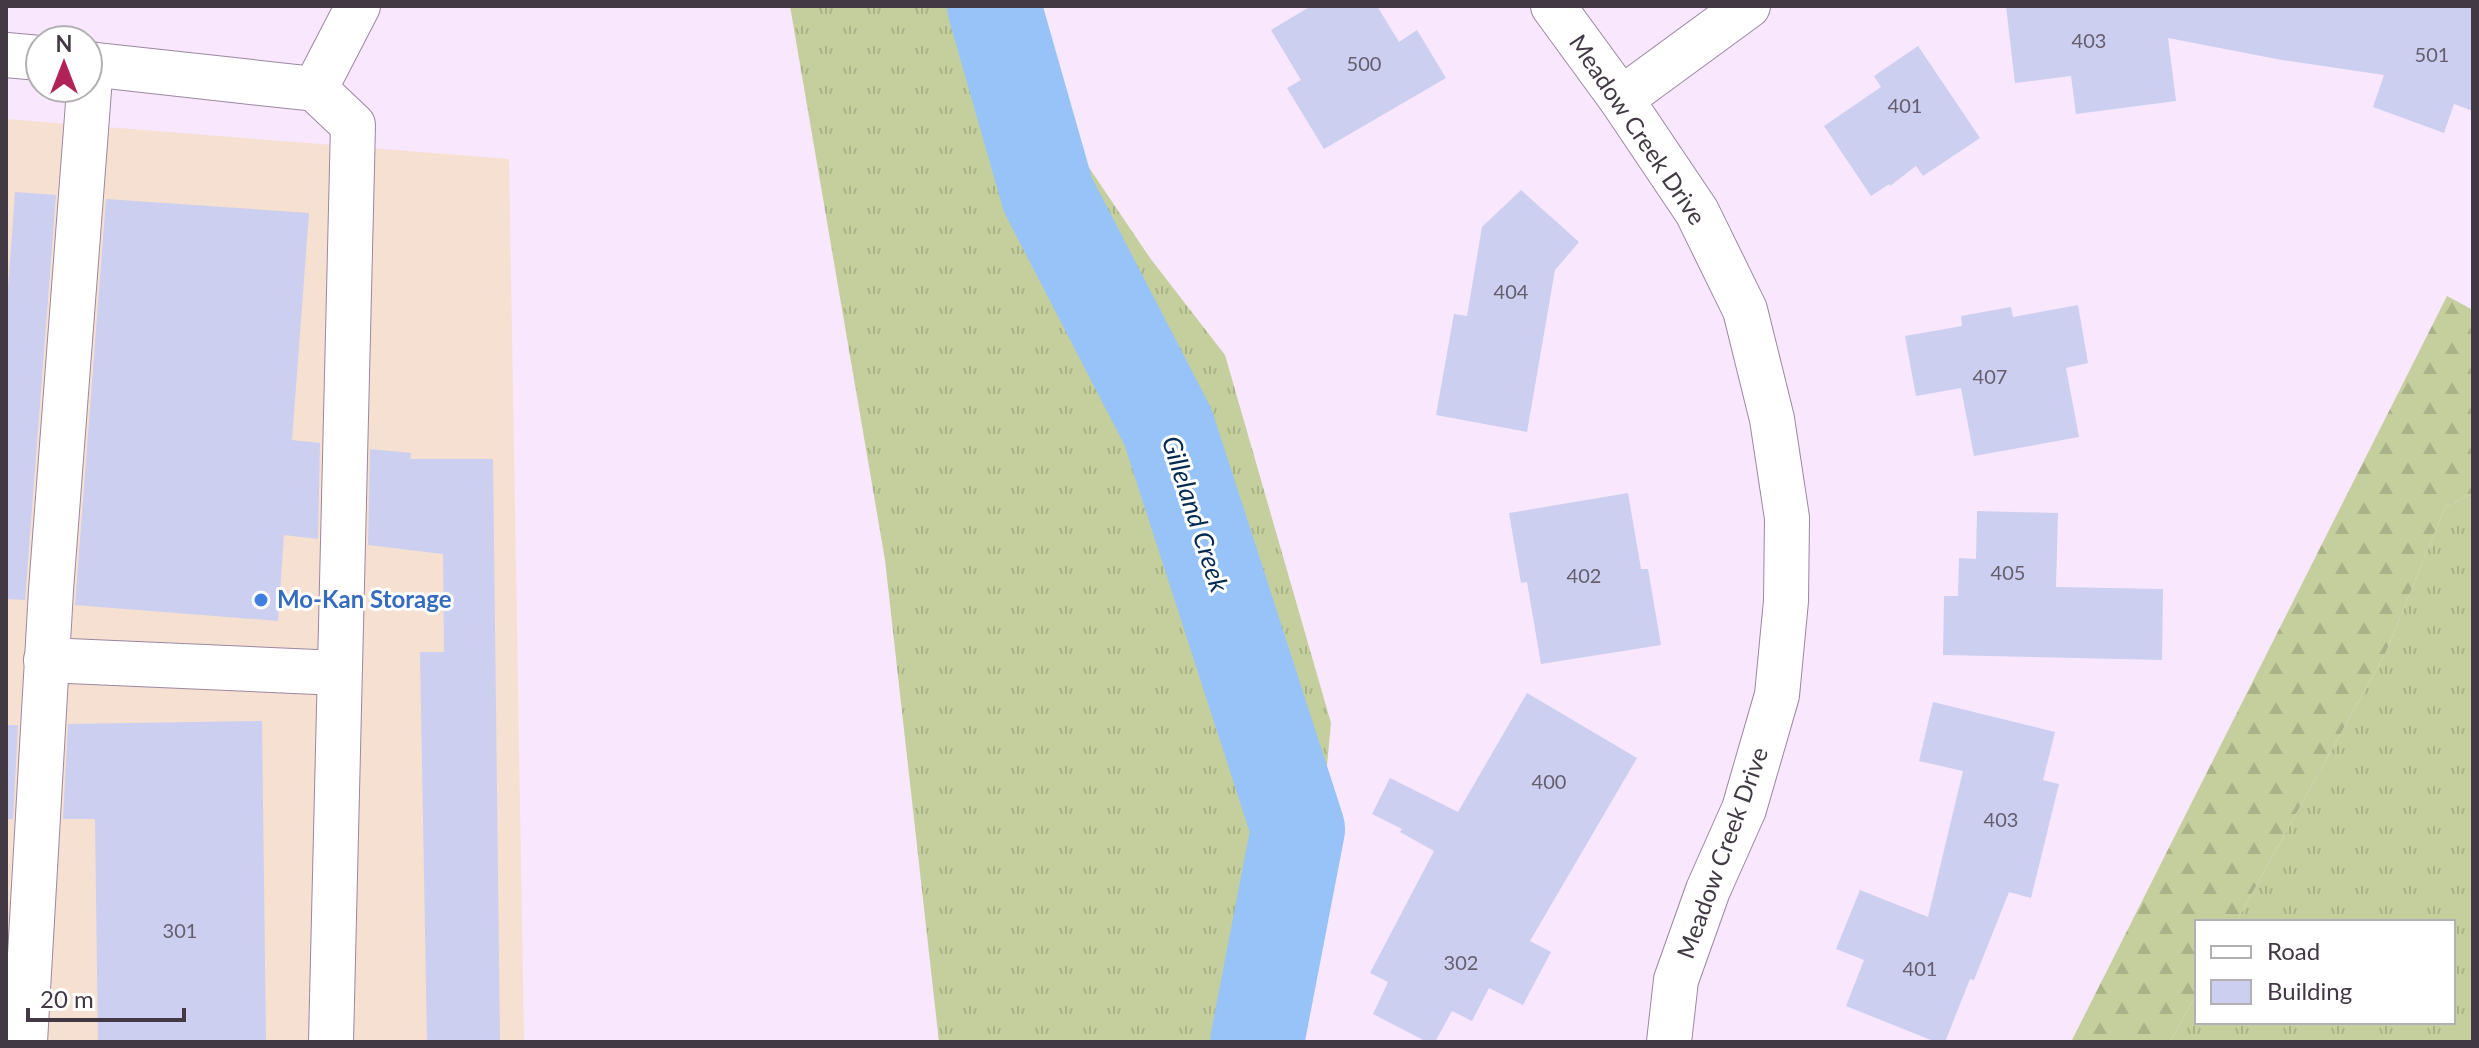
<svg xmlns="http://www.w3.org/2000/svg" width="2479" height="1048" font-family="Lato,sans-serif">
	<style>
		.commercial { fill: #f5e0d1 }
		.grass { fill: url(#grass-tufts) }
		.forest { fill: url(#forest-firs) }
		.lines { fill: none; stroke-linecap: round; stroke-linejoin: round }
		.river { stroke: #98c3f8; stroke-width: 94 }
		.building { fill: #cccfef }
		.minor-casing { stroke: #9c87a1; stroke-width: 46 }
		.minor { stroke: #fff; stroke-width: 44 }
		.shop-dot { fill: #3f7fe0; stroke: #fff; stroke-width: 3 }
		.labels { text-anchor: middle; stroke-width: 6; stroke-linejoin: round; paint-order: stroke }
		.number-label { font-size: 20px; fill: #645e6f }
		.street-label { font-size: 24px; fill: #423944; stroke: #fff }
		.shop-label { font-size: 24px; font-weight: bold; fill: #366cbe; stroke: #fff; text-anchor: start }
		.water-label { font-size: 26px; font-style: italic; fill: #052b53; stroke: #fff }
	</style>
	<defs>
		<pattern id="grass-tufts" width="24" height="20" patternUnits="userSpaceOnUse" patternTransform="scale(2)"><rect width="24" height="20" fill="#c5cf9d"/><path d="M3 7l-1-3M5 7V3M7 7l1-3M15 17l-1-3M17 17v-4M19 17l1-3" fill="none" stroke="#aab288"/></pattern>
		<pattern id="forest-firs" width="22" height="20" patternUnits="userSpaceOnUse" patternTransform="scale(2)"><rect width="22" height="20" fill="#c5cf9d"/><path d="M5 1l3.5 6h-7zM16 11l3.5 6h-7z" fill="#aab288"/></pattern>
	</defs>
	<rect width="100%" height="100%" fill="#f9e7fe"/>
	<!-- commercial -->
	<polygon class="commercial" points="6,119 509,159 524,1042 6,1042"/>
	<!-- grass -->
	<g class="grass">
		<polygon points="790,6 1042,6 1061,126 1150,258 1225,355 1331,723 1301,1042 939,1042 885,560"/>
		<polygon points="2473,493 2473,1042 2170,1042 2197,993 2197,1022 2453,1022 2453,922 2236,922 2386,652 2445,507"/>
	</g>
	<!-- forest -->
	<polygon class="forest" points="2447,296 2473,310 2473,493 2445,507 2386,652 2236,922 2197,922 2197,993 2170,1042 2071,1042"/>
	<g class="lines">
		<!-- river -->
		<polyline class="river" points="994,6 1048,195 1168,427 1298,829 1257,1042"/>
	</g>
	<!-- building -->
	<g class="building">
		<polygon points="1311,6 1377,6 1399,42 1417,30 1446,78 1324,149 1287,88 1301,80 1271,30"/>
		<polygon points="2006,6 2473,6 2473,111 2454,104 2444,133 2373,107 2384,75 2282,60 2168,38 2176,101 2076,114 2071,76 2015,83"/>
		<polygon points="1918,46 1980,138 1923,176 1916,166 1890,186 1889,184 1871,196 1824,126 1881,87 1874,76"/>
		<polygon points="1521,190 1579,242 1555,270 1527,432 1436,415 1454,314 1467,316 1482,227"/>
		<polygon points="15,192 56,195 25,600 6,599 6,316"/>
		<polygon points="106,199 309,213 292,440 320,443 318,539 284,535 278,621 75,605"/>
		<polygon points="2078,305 2088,363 2066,368 2079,437 1974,456 1961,388 1916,396 1905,336 1962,326 1961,316 2011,307 2013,317"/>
		<polygon points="370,449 411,453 410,459 493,459 500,1042 427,1042 420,652 444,652 443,554 368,545"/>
		<polygon points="1628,493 1641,569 1648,569 1661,645 1541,664 1527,582 1521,583 1509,513"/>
		<polygon points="1977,511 2058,513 2056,587 2163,589 2162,660 1943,655 1944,596 1958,596 1959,558 1976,559"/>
		<polygon points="1527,693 1637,758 1530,941 1551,952 1523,1005 1489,988 1472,1021 1452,1011 1435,1042 1427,1042 1373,1014 1388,982 1370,973 1434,851 1400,832 1402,829 1372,814 1390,778 1458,812"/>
		<polygon points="1933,702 2055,732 2043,780 2059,784 2031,898 2009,892 1974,980 1970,979 1945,1042 1936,1042 1846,1006 1864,960 1836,949 1860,890 1928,917 1963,771 1919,761"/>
		<polygon points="262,721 266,1042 98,1042 95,819 63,819 68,724"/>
		<polygon points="6,725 18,725 13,819 6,819"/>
	</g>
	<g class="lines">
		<!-- minor casing -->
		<g class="minor-casing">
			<g id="minor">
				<polyline points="1553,6 1621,99 1697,212 1745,310 1772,419 1787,518 1786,601 1777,695 1744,809 1708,890 1676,980 1669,1042"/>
				<polyline points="6,55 40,58"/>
				<polyline points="88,64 315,89 353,125 331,1042"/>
				<polyline points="315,89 358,6"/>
				<polyline points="1621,99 1748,6"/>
				<polyline points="46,660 339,673"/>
				<polyline points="25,1042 51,590 91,64"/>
			</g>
		</g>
		<!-- minor -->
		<use href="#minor" class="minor"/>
	</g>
	<!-- markers -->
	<circle class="shop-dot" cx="261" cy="600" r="8"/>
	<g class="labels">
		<!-- number labels -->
		<g class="number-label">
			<text x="2089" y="48">403</text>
			<text x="2432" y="62">501</text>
			<text x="1364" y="71">500</text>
			<text x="1905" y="113">401</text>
			<text x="1511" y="299">404</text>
			<text x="1990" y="384">407</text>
			<text x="2008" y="580">405</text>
			<text x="1584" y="583">402</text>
			<text x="1549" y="789">400</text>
			<text x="2001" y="827">403</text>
			<text x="180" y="938">301</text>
			<text x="1461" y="970">302</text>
			<text x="1920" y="976">401</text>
		</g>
		<!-- street labels -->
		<g class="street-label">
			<text transform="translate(1637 130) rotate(56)" y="8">Meadow Creek Drive</text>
			<text transform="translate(1723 853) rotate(-70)" y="8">Meadow Creek Drive</text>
		</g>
		<!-- shop labels -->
		<g class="shop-label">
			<text x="277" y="608">Mo-Kan Storage</text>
		</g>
		<!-- water labels -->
		<g class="water-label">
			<text transform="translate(1195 514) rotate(72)" y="9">Gilleland Creek</text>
		</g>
	</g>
	<!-- border -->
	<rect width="2479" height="1048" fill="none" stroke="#423944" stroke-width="16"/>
	<!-- legend -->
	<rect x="2195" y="920" width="260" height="104" fill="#ffffff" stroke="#b3b0b4" stroke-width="2"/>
	<rect x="2211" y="946" width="40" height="12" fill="#ffffff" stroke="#b3b0b4" stroke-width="2"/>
	<text x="2267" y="960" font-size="24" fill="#423944">Road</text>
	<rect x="2211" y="980" width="40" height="24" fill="#cccfef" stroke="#b3b0b4" stroke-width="2"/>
	<text x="2267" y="1000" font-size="24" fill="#423944">Building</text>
	<!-- north arrow -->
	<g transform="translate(64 64)"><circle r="38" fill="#ffffff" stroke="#b3b0b4" stroke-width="2"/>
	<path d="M0-6L14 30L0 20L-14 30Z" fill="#b12259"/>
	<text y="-12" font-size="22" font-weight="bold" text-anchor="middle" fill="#423944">N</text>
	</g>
	<!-- scale -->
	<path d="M28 1008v12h156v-12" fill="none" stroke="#423944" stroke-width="4"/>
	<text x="40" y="1008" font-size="24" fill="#423944" stroke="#ffffff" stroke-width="6" paint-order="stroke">20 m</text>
</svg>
